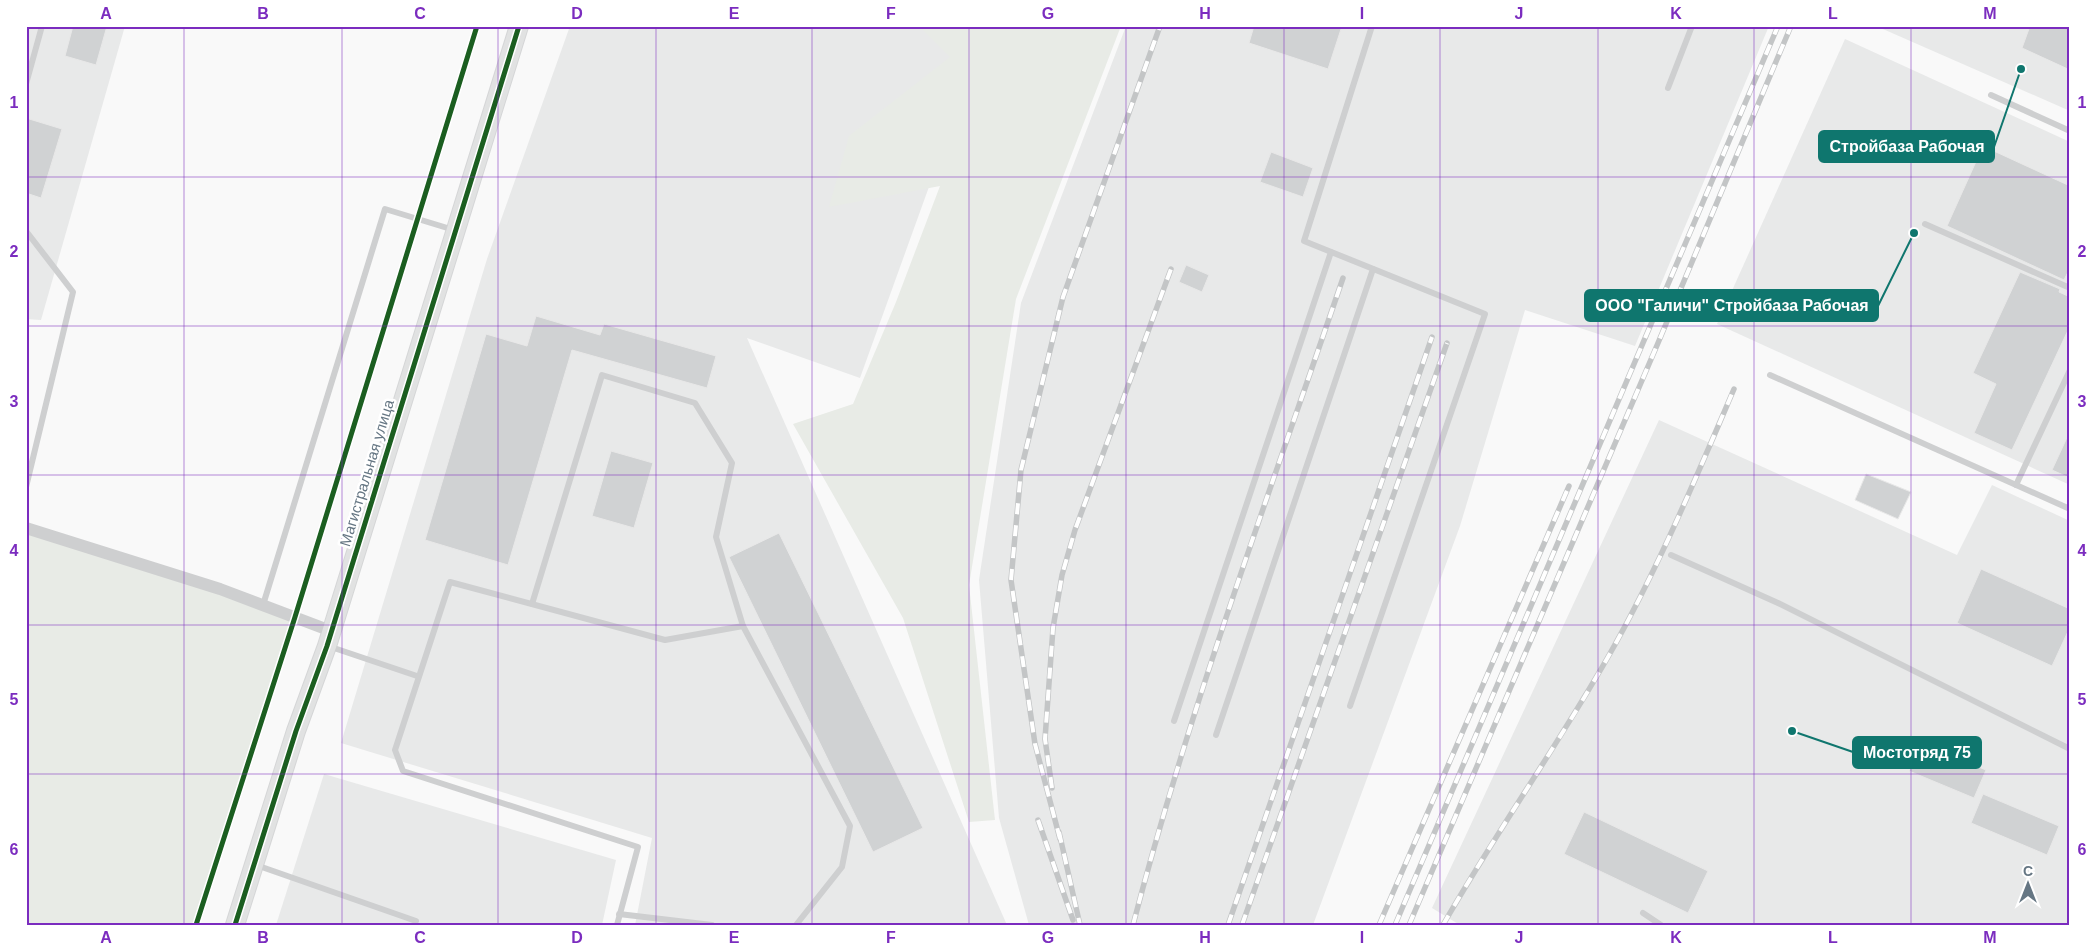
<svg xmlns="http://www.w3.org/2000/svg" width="2096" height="951" font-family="Arial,sans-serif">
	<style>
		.built { fill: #e8e9e9 }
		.green { fill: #e8ebe6 }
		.building { fill: #d0d2d3; stroke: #e8e8e8 }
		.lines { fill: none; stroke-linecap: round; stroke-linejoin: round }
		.secondary-casing { stroke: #d5d6d7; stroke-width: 20 }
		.lane { stroke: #cecfd0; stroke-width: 6 }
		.street { stroke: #cecfd0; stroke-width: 12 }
		.secondary { stroke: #e1e2e2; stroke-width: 18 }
		.rail-casing { stroke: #c3c5c6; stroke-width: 5.5 }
		.rail { stroke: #fff; stroke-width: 4; stroke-dasharray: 11; stroke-linecap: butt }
		.cycleway-casing { stroke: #fff; stroke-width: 8 }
		.cycleway { stroke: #1b5e20; stroke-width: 5 }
		.grid { fill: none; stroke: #7b2cbf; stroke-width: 1; stroke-opacity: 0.55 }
		.labels { text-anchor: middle; stroke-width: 5; stroke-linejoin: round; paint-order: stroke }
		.street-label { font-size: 15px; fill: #657683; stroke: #fff }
		.leader { fill: none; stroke: #0f766e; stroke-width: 2 }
		.callout-dot { fill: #0f766e; stroke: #fff; stroke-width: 2 }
		.callout { fill: #0f766e; stroke: #0f766e; stroke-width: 2 }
		.callout-label { font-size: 16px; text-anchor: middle; font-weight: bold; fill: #fff }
		.neatline { fill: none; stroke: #7b2cbf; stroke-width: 2 }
		.grid-label { font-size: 16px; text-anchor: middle; font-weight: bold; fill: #7b2cbf }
	</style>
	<rect width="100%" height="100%" fill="#f9f9f9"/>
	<!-- built -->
	<g class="built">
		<polygon points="26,26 125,26 41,320 26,319"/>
		<polygon points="570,26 987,26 860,378 747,338 1007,925 635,925 652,838 341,743 487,259"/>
		<polygon points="1126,26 1769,26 1635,346 1525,310 1460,526 1313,925 1029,925 999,818 979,580 1021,303"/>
		<polygon points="1876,26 2070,26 2070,111"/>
		<polygon points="1845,39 2070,142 2070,485 1717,324"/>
		<polygon points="1659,420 1957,555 1992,485 2070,521 2070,925 1460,925 1432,908"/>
		<polygon points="324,774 616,860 602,925 276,925"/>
	</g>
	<!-- green -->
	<g class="green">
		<polygon points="919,26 1121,26 1016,299 969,585 995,820 969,822 903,618 793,424 853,404 896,302 940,186 829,207 849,136 950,57"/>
		<polygon points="26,528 295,617 196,925 26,925"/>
	</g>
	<!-- building -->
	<g class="building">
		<polygon points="73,26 107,26 96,65 65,56"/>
		<polygon points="1254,26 1342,26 1328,69 1249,43"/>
		<polygon points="2030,26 2070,26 2070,70 2022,48"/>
		<polygon points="26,118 62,129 41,198 26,193"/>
		<polygon points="1983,146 2070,186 2070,268 2064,280 1947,226"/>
		<polygon points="1271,152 1313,168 1303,197 1260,182"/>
		<polygon points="1186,265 1209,275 1202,292 1179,282"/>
		<polygon points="2020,272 2060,289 2059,292 2070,297 2070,326 2012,450 1974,433 1996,384 1973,373"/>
		<polygon points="536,316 600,335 604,324 716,356 707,388 572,350 508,565 425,540 486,334 527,346"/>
		<polygon points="2070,431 2070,478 2052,470"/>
		<polygon points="611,451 653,463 634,528 592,516"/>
		<polygon points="1866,474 1911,492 1898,519 1855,500"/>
		<polygon points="779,533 923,828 873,852 729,557"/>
		<polygon points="1981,569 2070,609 2070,627 2052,666 1957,623"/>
		<polygon points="1921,743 1986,770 1974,798 1909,771"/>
		<polygon points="1983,794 2059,826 2047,855 1971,823"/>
		<polygon points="1584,812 1708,871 1688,913 1564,854"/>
	</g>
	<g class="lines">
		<!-- secondary casing -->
		<g class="secondary-casing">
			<polyline id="secondary" points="235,925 296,731 327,646 519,26"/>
		</g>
		<!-- lane -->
		<g class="lane">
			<polyline points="26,84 42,26"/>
			<polyline points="1668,88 1692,26"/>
			<polyline points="1991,95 2070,131"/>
			<polyline points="1925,224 2070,288"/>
			<polyline points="26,231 73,292 26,487"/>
			<polyline points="1770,375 2070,509"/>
			<polyline points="2016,485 2070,370"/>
			<polyline points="1671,555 1778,603 2070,749"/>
			<polyline points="532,604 602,375 695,403 732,463 716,537 743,626 850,826 842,867 796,925"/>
			<polyline points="263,605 385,209 454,230"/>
			<polyline points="328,646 417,676"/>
			<polyline points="1350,706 1485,314 1304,241 1372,26"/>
			<polyline points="1174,721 1331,252"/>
			<polyline points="1216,735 1373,269"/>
			<polyline points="256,865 416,921"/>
			<polyline points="1643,913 1661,925"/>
			<polyline points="619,914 712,925"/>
			<polyline points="617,925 638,847 403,771 395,750 450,582 665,640 743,626"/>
		</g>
		<!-- street -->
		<polyline class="street" points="26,528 220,589 331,631"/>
		<!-- secondary -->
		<use href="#secondary" class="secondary"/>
		<!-- rail casing -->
		<g class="rail-casing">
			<g id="rail">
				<polyline points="1052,788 1045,739 1053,628 1062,575 1075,530 1171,269"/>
				<polyline points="1038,820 1073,920"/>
				<polyline points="1059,832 1080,925"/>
				<polyline points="1060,839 1035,744 1011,580 1021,470 1063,297 1160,26"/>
				<path d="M1133,925c57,-219 137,-433 210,-647"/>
				<polyline points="1228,925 1432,337"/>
				<polyline points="1242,925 1447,343"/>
				<polyline points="1379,925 1569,486"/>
				<polyline points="1395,925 1778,26"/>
				<polyline points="1409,925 1658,343 1791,26"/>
				<path d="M1443,925c52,-91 113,-177 165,-268 49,-86 87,-177 126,-268"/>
			</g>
		</g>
		<!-- rail -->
		<use href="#rail" class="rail"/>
		<!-- cycleway casing -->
		<g class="cycleway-casing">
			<g id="cycleway">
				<polyline points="196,925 295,617 477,26"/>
				<polyline points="235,925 296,731 327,646 519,26"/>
			</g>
		</g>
		<!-- cycleway -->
		<use href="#cycleway" class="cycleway"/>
	</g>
	<!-- grid -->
	<path class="grid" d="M184,26v899M342,26v899M498,26v899M656,26v899M812,26v899M969,26v899M1126,26v899M1284,26v899M1440,26v899M1598,26v899M1754,26v899M1911,26v899M26,177h2044M26,326h2044M26,475h2044M26,625h2044M26,774h2044"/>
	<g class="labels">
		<!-- street labels -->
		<g class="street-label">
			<text transform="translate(367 473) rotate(-73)" y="5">Магистральная улица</text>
		</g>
	</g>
	<!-- callouts -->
	<path class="leader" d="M2021 69L1994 147M1914 233L1878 306M1792 731L1853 752"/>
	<g class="callout-dot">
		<circle cx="2021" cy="69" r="5"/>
		<circle cx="1914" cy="233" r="5"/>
		<circle cx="1792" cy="731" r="5"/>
	</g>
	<g class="callout">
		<rect x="1819" y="131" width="175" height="31" rx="5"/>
		<rect x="1585" y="290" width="293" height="31" rx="5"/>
		<rect x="1853" y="737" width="128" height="31" rx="5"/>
	</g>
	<g class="callout-label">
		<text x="1907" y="152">Стройбаза Рабочая</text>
		<text x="1732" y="311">ООО "Галичи" Стройбаза Рабочая</text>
		<text x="1917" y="758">Мостотряд 75</text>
	</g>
	<!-- border -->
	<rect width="2096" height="951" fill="none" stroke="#ffffff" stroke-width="55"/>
	<!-- north arrow -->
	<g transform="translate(2028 884)" stroke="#ffffff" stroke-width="4" paint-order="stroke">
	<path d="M0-4L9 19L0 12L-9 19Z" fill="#657683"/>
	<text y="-8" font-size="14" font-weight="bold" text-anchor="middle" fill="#657683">С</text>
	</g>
	<rect x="28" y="28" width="2040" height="896" class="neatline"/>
	<g class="grid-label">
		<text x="106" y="19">A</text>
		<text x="263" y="19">B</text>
		<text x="420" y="19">C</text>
		<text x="577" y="19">D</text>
		<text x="734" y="19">E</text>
		<text x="891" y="19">F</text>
		<text x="1048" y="19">G</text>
		<text x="1205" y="19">H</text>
		<text x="1362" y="19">I</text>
		<text x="1519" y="19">J</text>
		<text x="1676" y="19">K</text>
		<text x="1833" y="19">L</text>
		<text x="1990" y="19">M</text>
		<text x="14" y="108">1</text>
		<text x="2082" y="108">1</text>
		<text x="14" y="257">2</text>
		<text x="2082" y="257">2</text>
		<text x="14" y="407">3</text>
		<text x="2082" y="407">3</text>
		<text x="14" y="556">4</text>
		<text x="2082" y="556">4</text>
		<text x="14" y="705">5</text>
		<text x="2082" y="705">5</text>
		<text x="14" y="855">6</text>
		<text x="2082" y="855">6</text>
		<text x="106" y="943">A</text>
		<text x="263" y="943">B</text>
		<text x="420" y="943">C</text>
		<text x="577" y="943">D</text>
		<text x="734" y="943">E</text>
		<text x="891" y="943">F</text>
		<text x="1048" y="943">G</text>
		<text x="1205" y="943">H</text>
		<text x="1362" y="943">I</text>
		<text x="1519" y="943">J</text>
		<text x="1676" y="943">K</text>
		<text x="1833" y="943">L</text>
		<text x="1990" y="943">M</text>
	</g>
</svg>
